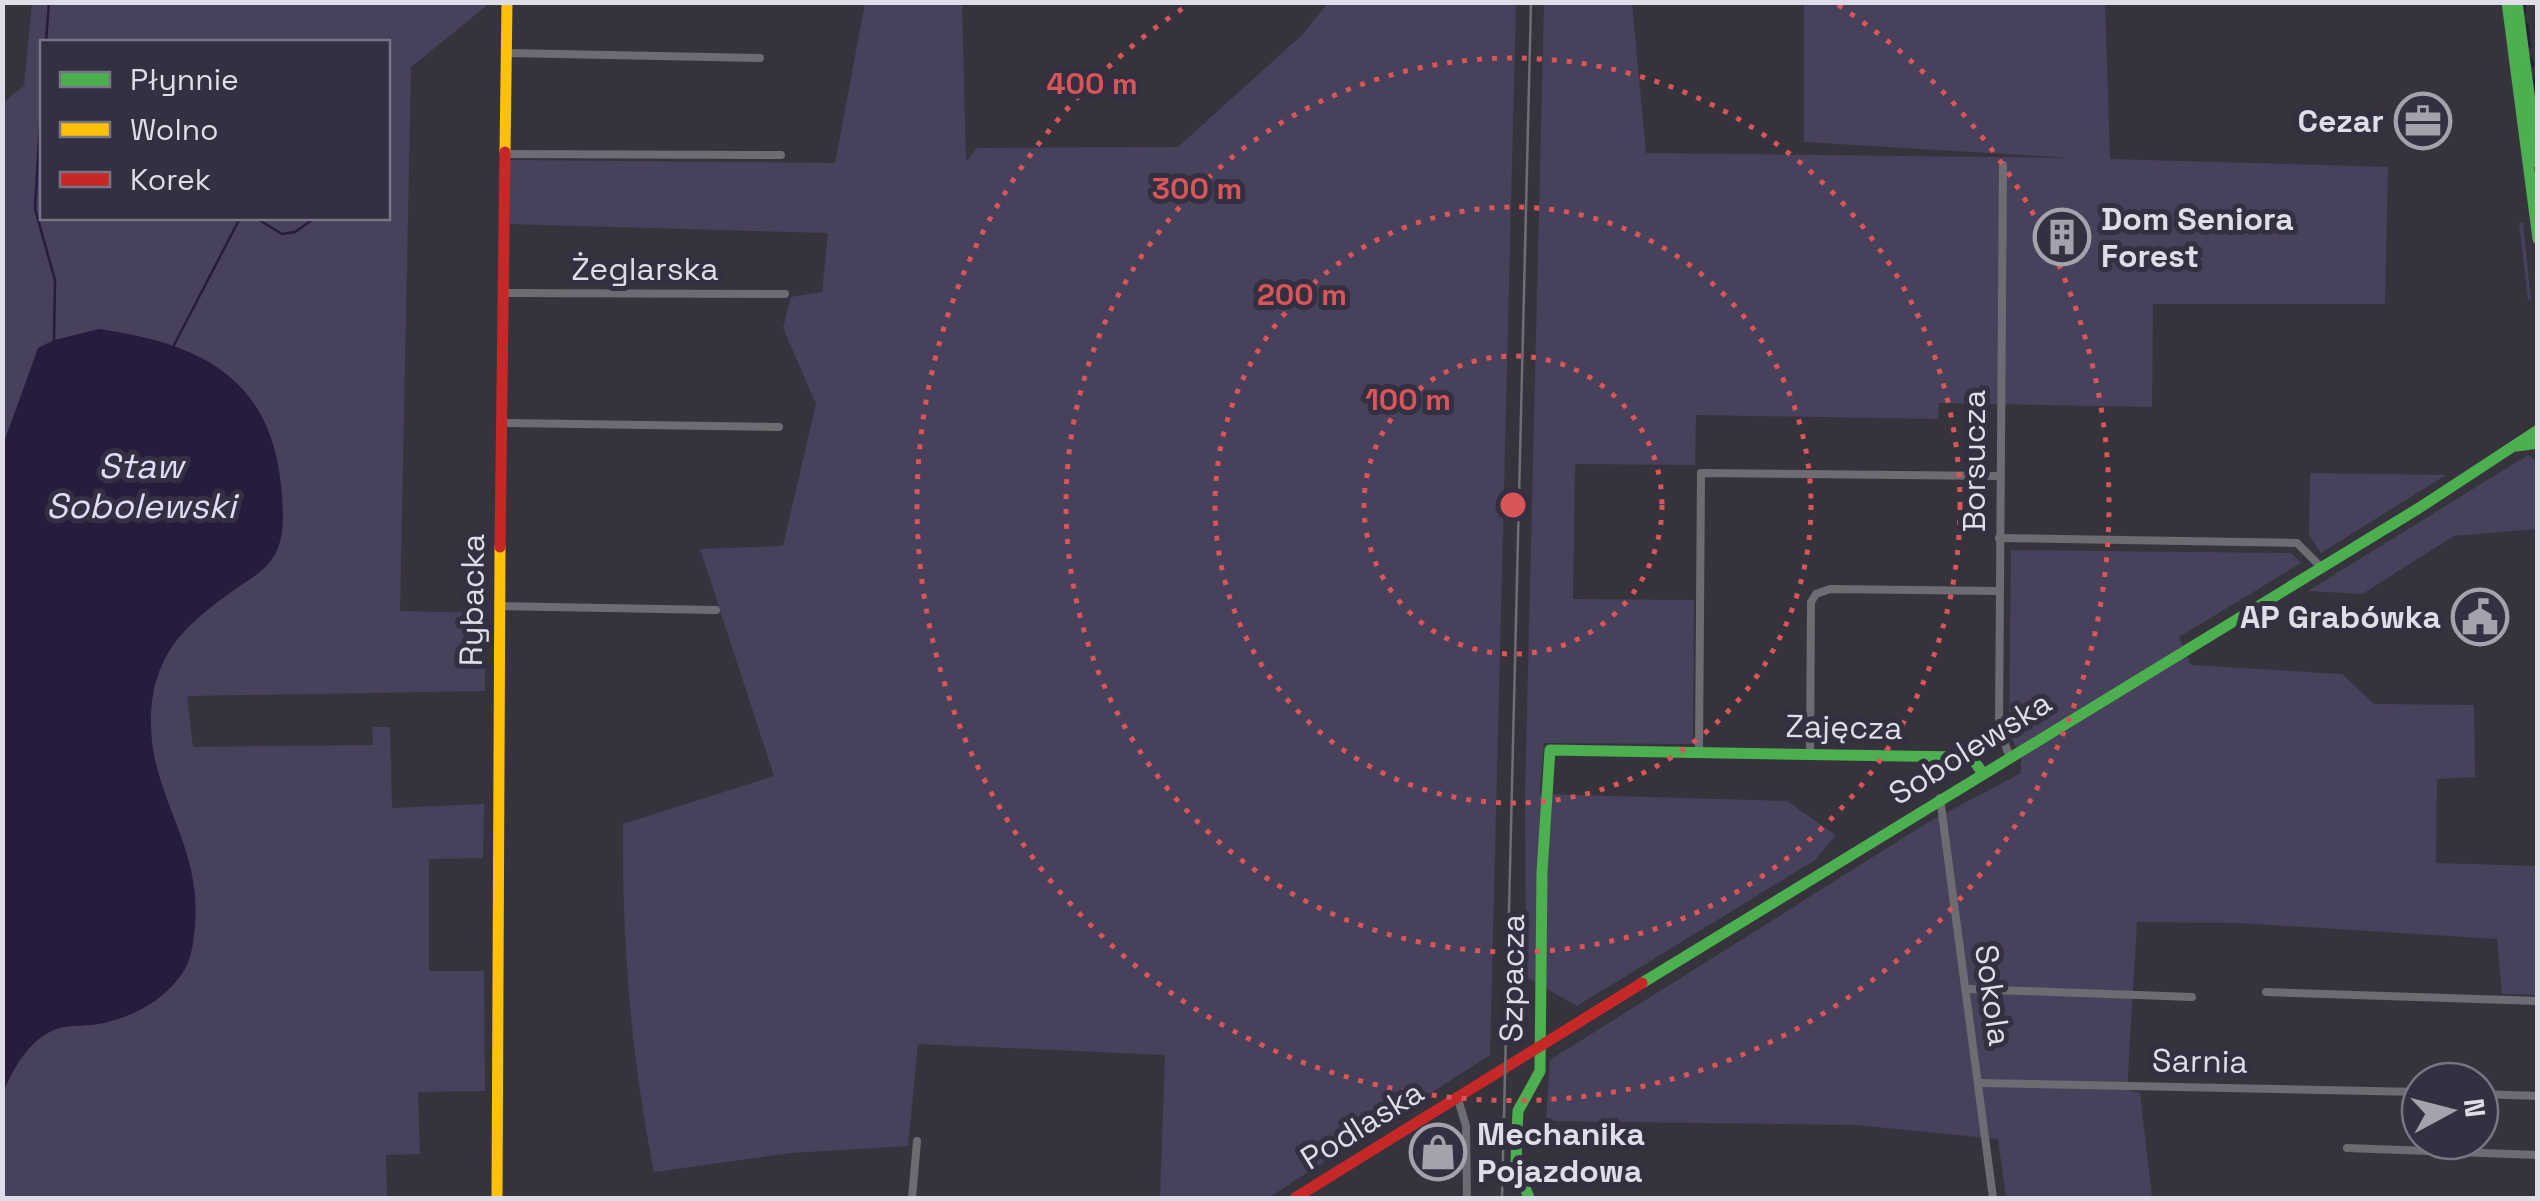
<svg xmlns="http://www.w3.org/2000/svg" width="2540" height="1201" font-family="'Space Grotesk',sans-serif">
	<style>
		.green { fill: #48415b; fill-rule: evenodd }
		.water { fill: #271c3e }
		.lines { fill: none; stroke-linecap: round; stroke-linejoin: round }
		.stream { stroke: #271c3e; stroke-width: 2.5 }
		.street { stroke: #6e6c73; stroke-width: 8 }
		.fast { stroke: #4caf50; stroke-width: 11 }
		.slow { stroke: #ffc107; stroke-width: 11 }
		.jam { stroke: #c62828; stroke-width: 11 }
		.rail { stroke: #6f6e74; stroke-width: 2.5 }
		.ring { fill: none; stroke: #d85558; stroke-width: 5; stroke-dasharray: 5 10 }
		.labels { text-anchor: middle; stroke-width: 10; stroke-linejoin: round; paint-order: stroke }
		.poi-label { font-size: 32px; font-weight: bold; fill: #dfdde8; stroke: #342f41; text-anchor: end }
		.street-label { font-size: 32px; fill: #dfdde8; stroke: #342f41 }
		.water-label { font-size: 35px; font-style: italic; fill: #e1dbf7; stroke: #342f41 }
		.centre { fill: #d85558; stroke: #342f41; stroke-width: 5 }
		.ring-label { font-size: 30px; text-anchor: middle; font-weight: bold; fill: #d85558; stroke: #342f41; stroke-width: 10; stroke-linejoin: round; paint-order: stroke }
	</style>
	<rect width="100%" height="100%" fill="#36333d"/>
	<!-- green -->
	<g class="green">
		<polygon points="2105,2 2110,159 2388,167 2385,304 2153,304 2152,407 1939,403 1938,419 1696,415 1695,465 1575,464 1573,599 1694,600 1693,744 1544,743 1540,794 1787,801 1836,835 1815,860 1577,1006 1526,977 1525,794 1544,3 1632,3 1646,153 2073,158 1804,142 1804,3"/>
		<path d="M32,3h458l-79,64 -11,544 85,2v78l-298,5 6,51 180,-2 -1,-18h18l2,81 92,-4 -1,54 -54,1v112h55l1,120 -67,1 2,62 -34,1 1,43h-384v-264l95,-605 -59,19 -36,97v-343l21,-16zM42,42h346v176h-346z"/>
		<path d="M865,3h97l4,159 11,-14 201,-1 124,-112 26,-32h188l-26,1052 -222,143h-108l5,-143 -247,-11 -10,102 -117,7 -137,19c-23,-116 -32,-229 -31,-348l151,-48 -74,-227 83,-3 33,-142 -33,-76 8,-31 31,-5 6,-59 -318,-9v-64l325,3z"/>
		<polygon points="2519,223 2523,223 2531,301 2528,299"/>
		<polygon points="2528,455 2537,461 2537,529 2454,536 2362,594 2308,591"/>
		<polygon points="2310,473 2446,475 2321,553 2309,535"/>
		<polygon points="2011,550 2291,553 2301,563 2179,637 2191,665 2342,674 2374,704 2474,705 2475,777 2437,779 2436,863 2537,866 2537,995 2502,994 2497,939 2240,923 2137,922 2127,1090 2140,1093 2152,1198 2006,1198 1998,1139 1856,1125 1546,1121 1550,1060 1927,823 2021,773 2021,759 2009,731"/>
	</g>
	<!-- water -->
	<path class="water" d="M99,329c99,14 171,47 182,156 2,24 6,53 -9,74 -9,13 -22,20 -35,29 -54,38 -87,68 -86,139 2,72 51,120 44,198 -1,13 -3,32 -10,44 -19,31 -51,48 -86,55 -14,3 -32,0 -45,6 -26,11 -41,39 -51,63v-648l35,-97 16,-8z"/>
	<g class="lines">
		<!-- stream -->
		<g class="stream">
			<polyline points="2524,2 2525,12"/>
			<polyline points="2527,24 2530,47"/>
			<polyline points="46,42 49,2"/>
			<polyline points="2531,58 2533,66"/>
			<polyline points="2534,78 2536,92"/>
			<polyline points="42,88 35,209 55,280 54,340"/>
			<polyline points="256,218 282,234 295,232 315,218"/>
			<polyline points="172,349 240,218"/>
		</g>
		<!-- street -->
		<g class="street">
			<polyline points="506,53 760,58"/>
			<polyline points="506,154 781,155"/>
			<polyline points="2003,165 1999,728 2009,755"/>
			<polyline points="505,293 785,294"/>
			<polyline points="503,423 779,427"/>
			<polyline points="1999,538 2297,543 2321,567"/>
			<polyline points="499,606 716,610"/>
			<polyline points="1699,751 1701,473 1999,476"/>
			<polyline points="1810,754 1811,602 1816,594 1830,589 1999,591"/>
			<polyline points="1940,798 1993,1198"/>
			<polyline points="1967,989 2192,997"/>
			<polyline points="2266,992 2538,1001"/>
			<polyline points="1979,1083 2420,1092"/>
			<polyline points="2480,1094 2538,1096"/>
			<polyline points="1458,1099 1466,1126 1467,1198"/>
			<polyline points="2347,1148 2538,1155"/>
			<polyline points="912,1198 917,1141"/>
		</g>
		<!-- fast -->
		<g class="fast">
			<polyline points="2507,2 2538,239"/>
			<polyline points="2517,2 2538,163"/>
			<polyline points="2517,446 2538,443"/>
			<polyline points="1642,983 2419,508 2538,430"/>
			<polyline points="1529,1198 1516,1164 1517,1132 1518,1111 1540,1071 1542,872 1550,750 1961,757 1974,761 1982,772"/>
		</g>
		<!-- slow -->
		<g class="slow">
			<polyline points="505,152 507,2"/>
			<polyline points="497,1198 500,547"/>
		</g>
		<!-- jam -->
		<g class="jam">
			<polyline points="500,547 505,152"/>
			<polyline points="1295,1198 1642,983"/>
		</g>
		<!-- rail -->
		<polyline class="rail" points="1502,1198 1531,2"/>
	</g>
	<!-- distance rings -->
	<g class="ring">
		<circle cx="1513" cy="505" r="149"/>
		<circle cx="1513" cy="505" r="298"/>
		<circle cx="1513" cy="505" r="447"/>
		<path d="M1838 5A596 596 0 1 1 1188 5"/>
	</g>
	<!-- icons -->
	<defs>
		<g id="office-ring" transform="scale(2.875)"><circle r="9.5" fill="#342f41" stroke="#a4a2ac" stroke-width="1.5"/><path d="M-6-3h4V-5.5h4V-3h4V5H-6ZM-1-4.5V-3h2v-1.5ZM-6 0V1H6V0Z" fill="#a4a2ac"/></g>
		<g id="building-ring" transform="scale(2.875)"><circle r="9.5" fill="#342f41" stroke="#a4a2ac" stroke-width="1.5"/><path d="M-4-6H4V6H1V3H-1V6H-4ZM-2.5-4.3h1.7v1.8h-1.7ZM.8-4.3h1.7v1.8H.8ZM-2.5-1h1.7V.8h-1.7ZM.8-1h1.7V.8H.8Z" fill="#a4a2ac"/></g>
		<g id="civic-ring" transform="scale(2.875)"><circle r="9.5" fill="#342f41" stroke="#a4a2ac" stroke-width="1.5"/><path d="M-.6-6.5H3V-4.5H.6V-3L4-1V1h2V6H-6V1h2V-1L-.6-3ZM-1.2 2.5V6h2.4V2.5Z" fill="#a4a2ac"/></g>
		<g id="shop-ring" transform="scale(2.875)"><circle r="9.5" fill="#342f41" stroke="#a4a2ac" stroke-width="1.5"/><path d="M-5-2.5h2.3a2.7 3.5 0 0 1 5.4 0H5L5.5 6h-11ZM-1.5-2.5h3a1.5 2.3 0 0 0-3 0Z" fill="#a4a2ac"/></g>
	</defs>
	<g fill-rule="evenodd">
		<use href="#office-ring" x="2423" y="121"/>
		<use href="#building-ring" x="2062" y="237"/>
		<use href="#civic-ring" x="2480" y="617"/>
		<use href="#shop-ring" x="1438" y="1152"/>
	</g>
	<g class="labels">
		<!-- poi labels -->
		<g class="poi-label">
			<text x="2384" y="132">Cezar</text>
			<text x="2101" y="230" text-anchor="start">Dom Seniora<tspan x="2101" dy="37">Forest</tspan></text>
			<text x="2441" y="628">AP Grabówka</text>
			<text x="1477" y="1145" text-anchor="start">Mechanika<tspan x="1477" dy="37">Pojazdowa</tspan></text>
		</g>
		<!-- street labels -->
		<g class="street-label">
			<text x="645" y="280">Żeglarska</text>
			<text transform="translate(1974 461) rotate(-90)" y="11">Borsucza</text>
			<text transform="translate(472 600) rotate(-89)" y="11">Rybacka</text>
			<text transform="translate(1844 727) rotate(1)" y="11">Zajęcza</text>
			<text transform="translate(1970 748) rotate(-32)" y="11">Sobolewska</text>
			<text transform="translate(1512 978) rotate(-89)" y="11">Szpacza</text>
			<text transform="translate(1993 995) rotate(82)" y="11">Sokola</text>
			<text transform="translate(2200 1061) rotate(1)" y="11">Sarnia</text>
			<text transform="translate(1362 1125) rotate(-32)" y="11">Podlaska</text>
		</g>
		<!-- water labels -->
		<g class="water-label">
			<text x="141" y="478">Staw<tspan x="141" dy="40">Sobolewski</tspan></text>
		</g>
	</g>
	<circle cx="1513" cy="505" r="15" class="centre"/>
	<g class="ring-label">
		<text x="1092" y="94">400 m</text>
		<text x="1197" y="199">300 m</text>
		<text x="1302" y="305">200 m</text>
		<text x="1408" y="410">100 m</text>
	</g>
	<!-- border -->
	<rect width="2540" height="1201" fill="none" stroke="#dfdde8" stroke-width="10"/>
	<!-- legend -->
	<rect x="40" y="40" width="350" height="180" fill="#342f41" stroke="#787584" stroke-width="2.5"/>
	<rect x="60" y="72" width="50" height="15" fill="#4caf50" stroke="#787584" stroke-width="2.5"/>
	<text x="130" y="90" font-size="30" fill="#dfdde8">Płynnie</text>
	<rect x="60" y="122" width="50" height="15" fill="#ffc107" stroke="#787584" stroke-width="2.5"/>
	<text x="130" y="140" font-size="30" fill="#dfdde8">Wolno</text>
	<rect x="60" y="172" width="50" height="15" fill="#c62828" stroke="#787584" stroke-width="2.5"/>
	<text x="130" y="190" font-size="30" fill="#dfdde8">Korek</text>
	<!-- north arrow -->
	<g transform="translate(2450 1111) rotate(83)"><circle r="48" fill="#342f41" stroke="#787584" stroke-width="2.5"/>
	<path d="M0-8L18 38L0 25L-18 38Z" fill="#a4a2ac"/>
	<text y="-15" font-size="28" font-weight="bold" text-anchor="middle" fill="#dfdde8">N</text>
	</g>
</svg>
